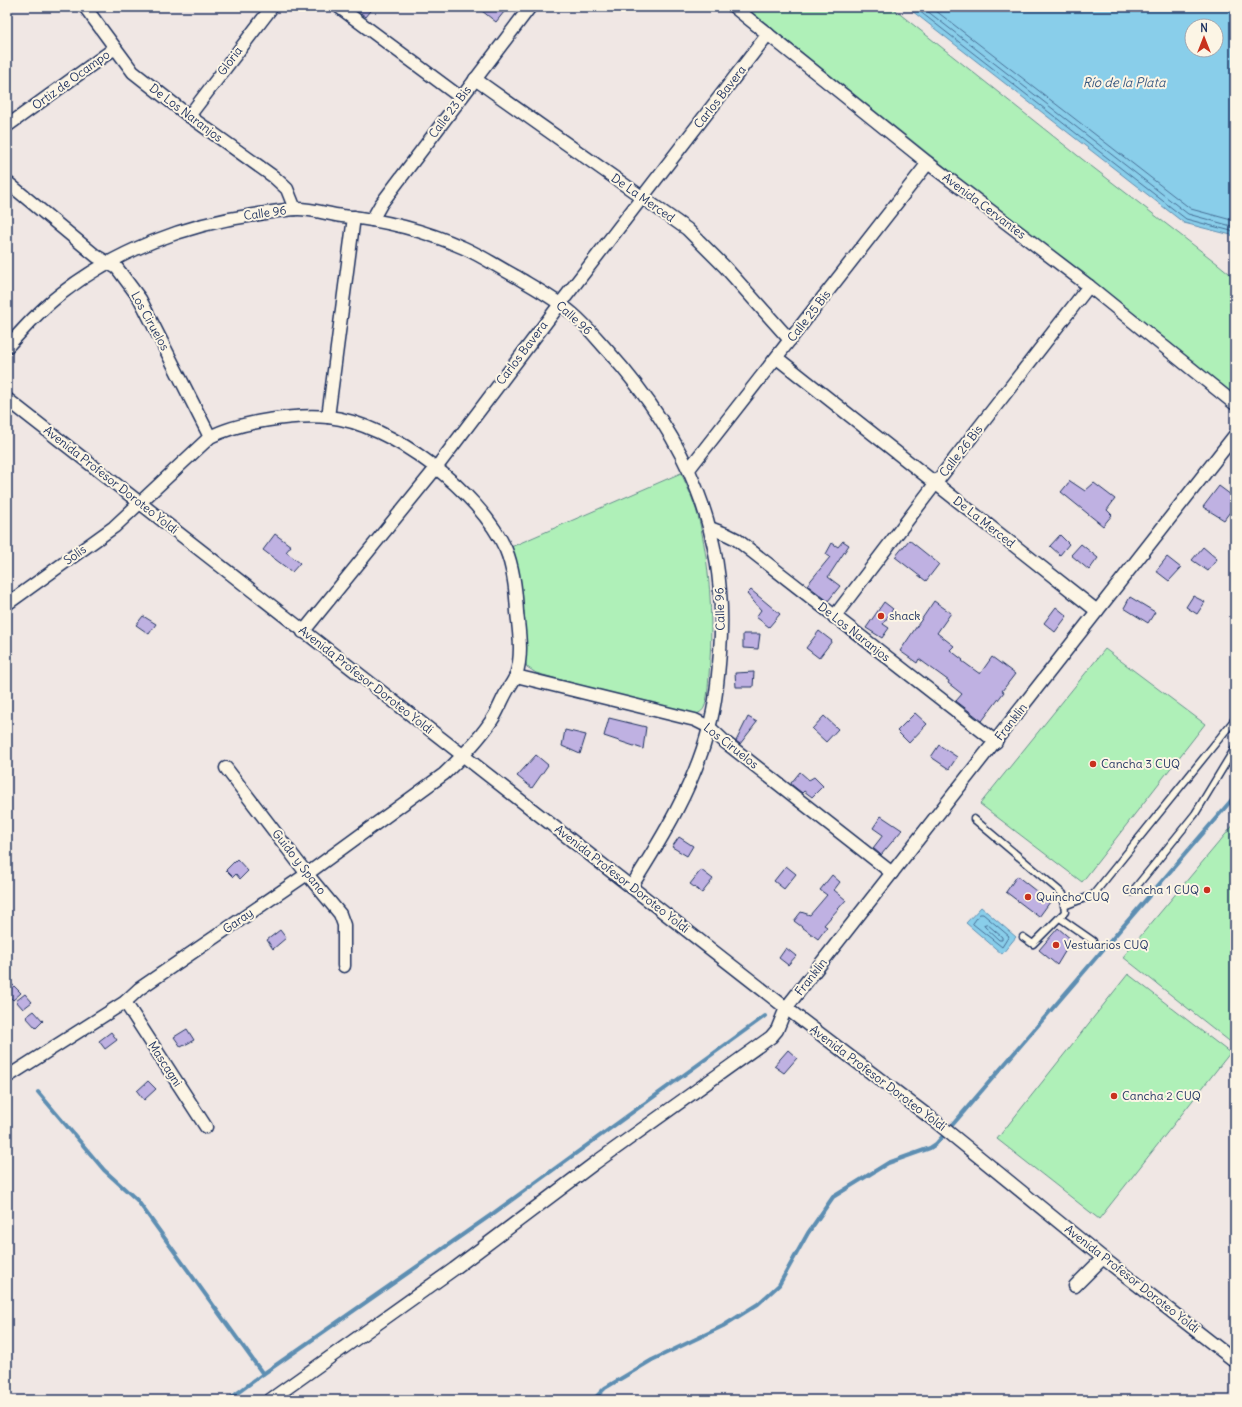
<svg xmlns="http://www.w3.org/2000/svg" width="1242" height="1407" font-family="Delius,sans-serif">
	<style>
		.green { fill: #aff0b8; stroke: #65908b }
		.water { fill: #89ceea; stroke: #5d8eb2; fill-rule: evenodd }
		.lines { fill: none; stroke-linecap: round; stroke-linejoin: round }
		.shore { stroke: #476f96; stroke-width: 1 }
		.stream { stroke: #5d8eb2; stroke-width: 4 }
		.building { fill: #bfb1e2; stroke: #1b2f5e }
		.service-casing { stroke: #1b2f5e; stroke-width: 9 }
		.minor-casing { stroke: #1b2f5e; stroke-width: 15 }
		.service { stroke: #fcf5e5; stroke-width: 6 }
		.minor { stroke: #fcf5e5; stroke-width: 12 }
		.poi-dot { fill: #c8321e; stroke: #fcf5e5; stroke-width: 1.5 }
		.labels { text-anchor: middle; stroke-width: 4; stroke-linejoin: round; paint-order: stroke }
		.street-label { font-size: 12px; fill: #1b2f5e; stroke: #fcf5e5 }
		.poi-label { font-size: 12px; fill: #1b2f5e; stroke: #fcf5e5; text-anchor: start }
		.water-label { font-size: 13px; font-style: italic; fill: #365781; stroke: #fcf5e5 }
	</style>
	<rect width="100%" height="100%" fill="#f0e7e4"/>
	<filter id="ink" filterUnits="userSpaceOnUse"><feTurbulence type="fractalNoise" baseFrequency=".025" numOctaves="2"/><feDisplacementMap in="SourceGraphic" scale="8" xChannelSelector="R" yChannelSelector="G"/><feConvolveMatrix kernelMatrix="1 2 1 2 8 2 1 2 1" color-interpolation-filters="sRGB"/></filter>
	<g filter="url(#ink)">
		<!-- green -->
		<g class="green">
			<polygon points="745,7 891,7 1082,159 1218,264 1235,278 1235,399"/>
			<path d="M681,473c8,17 15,33 19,51 11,50 13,100 9,151 -1,10 -1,24 -5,33 -3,5 -7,6 -13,8l-155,-43 -9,-6 -2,-6 -1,-48 -13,-66z"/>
			<polygon points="1105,649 1205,724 1082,882 980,804"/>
			<polygon points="1235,823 1235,1042 1233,1044 1123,957"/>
			<polygon points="1128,974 1230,1053 1099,1219 997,1139"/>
		</g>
		<!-- water -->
		<g class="water">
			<path d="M907,7h328v229l-51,-13zM1192,26h24v24h-24z"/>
			<polygon points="981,907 1016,937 1002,954 966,923"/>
		</g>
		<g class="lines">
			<!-- shore -->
			<g class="shore">
				<polyline points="914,7 1186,219 1235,232"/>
				<polyline points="922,7 1188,214 1235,227"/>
				<polyline points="931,7 1191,209 1235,221"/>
				<polygon points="980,914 983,914 1009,936 1002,947 973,924"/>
				<polygon points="987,924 1002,937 1002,940 999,940 985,927 984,925"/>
			</g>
			<!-- stream -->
			<g class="stream">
				<polyline points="38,1092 104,1170 137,1200 263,1374 491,1215 765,1016"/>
				<polyline points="228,1400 263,1374"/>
				<polyline points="593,1400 605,1388 652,1360 723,1326 758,1304 779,1285 808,1233 833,1197 888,1163 930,1148 936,1144 1235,796"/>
			</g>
		</g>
		<!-- building -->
		<g class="building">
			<polygon points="353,7 374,7 366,17"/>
			<polygon points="477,7 508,7 496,22"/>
			<polygon points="1070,481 1085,491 1094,483 1115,499 1107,510 1112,515 1103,526 1061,492"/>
			<polygon points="1219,486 1235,498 1235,505 1224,520 1203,507"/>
			<polygon points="275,534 291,546 286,552 300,563 292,572 263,550"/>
			<polygon points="1060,535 1069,544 1060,555 1050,546"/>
			<polygon points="909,540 939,564 926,581 895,557"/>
			<polygon points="843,541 849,545 828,577 840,586 828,601 807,585 830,557 826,554 832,543 838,547"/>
			<polygon points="1081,544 1098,558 1089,570 1071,555"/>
			<polygon points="1203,547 1217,559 1208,571 1192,560"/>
			<polygon points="1167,557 1181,568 1169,581 1156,571"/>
			<polygon points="751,590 780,614 769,627 756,617 761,610 747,594"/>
			<polygon points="1193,596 1205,602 1197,614 1186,607"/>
			<polygon points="1130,597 1155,612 1148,623 1124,608"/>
			<polygon points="934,601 951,613 937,633 954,646 950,650 963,660 962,661 980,674 992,657 1015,674 1002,691 1004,692 982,721 956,701 962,694 948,683 949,681 919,659 917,663 900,651"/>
			<polygon points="884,602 893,609 883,624 889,628 882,638 866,628"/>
			<polygon points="1056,607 1067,616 1055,632 1044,623"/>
			<polygon points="143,616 156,624 149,634 136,625"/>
			<polygon points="819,631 832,641 819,658 806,648"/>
			<polygon points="743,634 760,634 758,649 743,648"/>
			<polygon points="754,672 753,687 736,687 735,673"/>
			<polygon points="915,713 927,724 909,743 897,731"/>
			<polygon points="824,716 838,729 826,742 812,729"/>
			<polygon points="748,717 757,722 740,744 736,741"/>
			<polygon points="609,718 646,727 643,749 604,736"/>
			<polygon points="565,730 586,735 580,754 562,746"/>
			<polygon points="939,745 957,757 949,769 931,757"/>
			<polygon points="536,755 548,765 532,788 517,776"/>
			<polygon points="800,772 809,780 814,777 823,786 812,797 804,791 802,793 792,785 791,783"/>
			<polygon points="881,816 902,830 881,855 873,848 883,835 873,828"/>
			<polygon points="679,837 693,846 687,856 672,847"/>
			<polygon points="237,859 248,871 240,879 236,874 233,877 226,870"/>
			<polygon points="786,866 796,874 784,889 774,881"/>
			<polygon points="701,870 713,879 702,893 690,884"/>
			<polygon points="832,875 840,882 834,890 846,900 824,925 827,927 818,939 794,921 801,912 810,915 827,895 820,890"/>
			<polygon points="1017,876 1050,902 1039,917 1006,892"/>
			<polygon points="1058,928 1072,940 1057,965 1039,950"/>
			<polygon points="280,930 286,938 273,949 267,940"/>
			<polygon points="786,948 796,956 788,965 779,958"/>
			<polygon points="7,979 21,993 13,1000 7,994"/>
			<polygon points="25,994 32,1002 23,1009 16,1001"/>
			<polygon points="34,1011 43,1021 36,1028 26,1017"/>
			<polygon points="187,1029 194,1040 181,1047 174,1037"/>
			<polygon points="111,1032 117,1040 105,1049 99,1041"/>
			<polygon points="788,1050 797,1058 784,1073 774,1066"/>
			<polygon points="148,1081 156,1089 144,1100 137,1091"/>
		</g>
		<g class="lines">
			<!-- service casing -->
			<g class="service-casing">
				<g id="service">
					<polyline points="974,819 1063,894 1065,912 1033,944 1023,937"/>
					<polyline points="1132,892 1195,814 1235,748"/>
					<polyline points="1064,906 1093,895 1235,719"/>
					<polyline points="1060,918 1093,941"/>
				</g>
			</g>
			<!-- minor casing -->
			<g class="minor-casing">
				<g id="minor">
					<polyline points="85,7 133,72 189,116 274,177 287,189 295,209"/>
					<polyline points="339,7 460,97"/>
					<polyline points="734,7 928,163 1089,286 1235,404"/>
					<polyline points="475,79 687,229 725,267 790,340"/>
					<polyline points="189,116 272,7"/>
					<polyline points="7,126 115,48"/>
					<polyline points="7,182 96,256 117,268 140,299 210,437"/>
					<polyline points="372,220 381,204 530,7"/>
					<path d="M7,347c17,-19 34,-38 55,-54 54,-42 124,-69 192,-78 14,-2 30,-6 44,-6 15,0 29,5 44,7 42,4 84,15 122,32 18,8 34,19 51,28 20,12 41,23 58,38 13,11 24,25 35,37 79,88 121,182 112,301 -2,25 -4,51 -11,76 -15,58 -46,109 -78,159"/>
					<polyline points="777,358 1097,611"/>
					<polyline points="7,399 786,1008 936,1122 1103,1258 1235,1361"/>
					<polyline points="328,417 354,217"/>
					<polyline points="689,469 928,163"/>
					<polyline points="710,528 726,534 736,539 996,742"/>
					<path d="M7,604l107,-77 96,-90c28,-15 85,-23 118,-20 63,6 152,75 178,133 8,19 10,42 11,62 2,20 6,43 -1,63 -2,6 -7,12 -10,18 -4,7 -7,15 -11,22 -13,22 -33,42 -51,59l-137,100 -168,115 -14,13 -118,75"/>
					<polyline points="834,617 935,484 1089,286"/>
					<polyline points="303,632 436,468 560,304 768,34"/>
					<polyline points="516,676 695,720 709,727 725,742 892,873"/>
					<polyline points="226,768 307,874 340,914 344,925 344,966"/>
					<polyline points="125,1002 206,1127"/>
					<polyline points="1075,1286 1103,1258"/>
					<polyline points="270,1400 454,1269 595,1163 771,1037 777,1030 786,1008 1235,435"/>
				</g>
			</g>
			<!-- service -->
			<use href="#service" class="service"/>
			<!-- minor -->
			<use href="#minor" class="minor"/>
		</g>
	</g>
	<!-- markers -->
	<g class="poi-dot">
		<circle cx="881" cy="616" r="4"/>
		<circle cx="1093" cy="764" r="4"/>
		<circle cx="1207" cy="890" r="4"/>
		<circle cx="1028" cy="897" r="4"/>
		<circle cx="1056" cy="945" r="4"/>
		<circle cx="1114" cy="1096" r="4"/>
	</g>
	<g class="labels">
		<!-- street labels -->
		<g class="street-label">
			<text transform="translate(230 61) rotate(-53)" y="4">Gloria</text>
			<text transform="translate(71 80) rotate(-36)" y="4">Ortiz de Ocampo</text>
			<text transform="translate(720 97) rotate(-52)" y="4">Carlos Bavera</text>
			<text transform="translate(450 112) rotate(-53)" y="4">Calle 23 Bis</text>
			<text transform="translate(186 113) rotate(37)" y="4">De Los Naranjos</text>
			<text transform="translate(643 198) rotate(35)" y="4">De La Merced</text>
			<text transform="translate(984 206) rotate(37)" y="4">Avenida Cervantes</text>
			<text transform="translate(265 213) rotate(-8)" y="4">Calle 96</text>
			<text transform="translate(809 316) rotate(-52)" y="4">Calle 25 Bis</text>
			<text transform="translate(574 318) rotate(42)" y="4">Calle 96</text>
			<text transform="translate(150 321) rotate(61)" y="4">Los Ciruelos</text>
			<text transform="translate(522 353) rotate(-53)" y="4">Carlos Bavera</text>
			<text transform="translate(961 451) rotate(-52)" y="4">Calle 26 Bis</text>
			<text transform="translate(111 480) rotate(38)" y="4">Avenida Profesor Doroteo Yoldi</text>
			<text transform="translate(984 522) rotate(38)" y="4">De La Merced</text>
			<text transform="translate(75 555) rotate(-36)" y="4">Solís</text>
			<text transform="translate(720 609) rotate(-92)" y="4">Calle 96</text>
			<text transform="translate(854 632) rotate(38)" y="4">De Los Naranjos</text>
			<text transform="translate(366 680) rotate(38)" y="4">Avenida Profesor Doroteo Yoldi</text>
			<text transform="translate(1011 722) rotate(-52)" y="4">Franklin</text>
			<text transform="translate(731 746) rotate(38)" y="4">Los Ciruelos</text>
			<text transform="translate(299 862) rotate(52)" y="4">Guido y Spano</text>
			<text transform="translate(622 879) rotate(38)" y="4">Avenida Profesor Doroteo Yoldi</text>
			<text transform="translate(238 921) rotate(-35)" y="4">Garay</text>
			<text transform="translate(811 977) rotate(-52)" y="4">Franklin</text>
			<text transform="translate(165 1064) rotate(57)" y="4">Mascagni</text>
			<text transform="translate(878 1078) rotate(37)" y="4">Avenida Profesor Doroteo Yoldi</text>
			<text transform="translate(1132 1279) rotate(38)" y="4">Avenida Profesor Doroteo Yoldi</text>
		</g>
		<!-- poi labels -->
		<g class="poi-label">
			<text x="889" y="620">shack</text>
			<text x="1101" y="768">Cancha 3 CUQ</text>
			<text x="1199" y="894" text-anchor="end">Cancha 1 CUQ</text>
			<text x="1036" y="901">Quincho CUQ</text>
			<text x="1064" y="949">Vestuarios CUQ</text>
			<text x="1122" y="1100">Cancha 2 CUQ</text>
		</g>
		<!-- water labels -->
		<g class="water-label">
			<text x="1124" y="87">Río de la Plata</text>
		</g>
	</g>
	<!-- margin -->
	<rect width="1242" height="1407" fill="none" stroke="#fcf5e5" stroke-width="24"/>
	<rect x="12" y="12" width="1218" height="1383" fill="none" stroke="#1b2f5e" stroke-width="1.5" filter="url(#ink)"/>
	<!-- north arrow -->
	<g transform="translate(1204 38)"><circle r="19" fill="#fcf5e5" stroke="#a2a6af"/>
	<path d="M0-3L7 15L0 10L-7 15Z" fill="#c8321e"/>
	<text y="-6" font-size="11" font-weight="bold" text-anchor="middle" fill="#1b2f5e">N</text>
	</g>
</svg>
